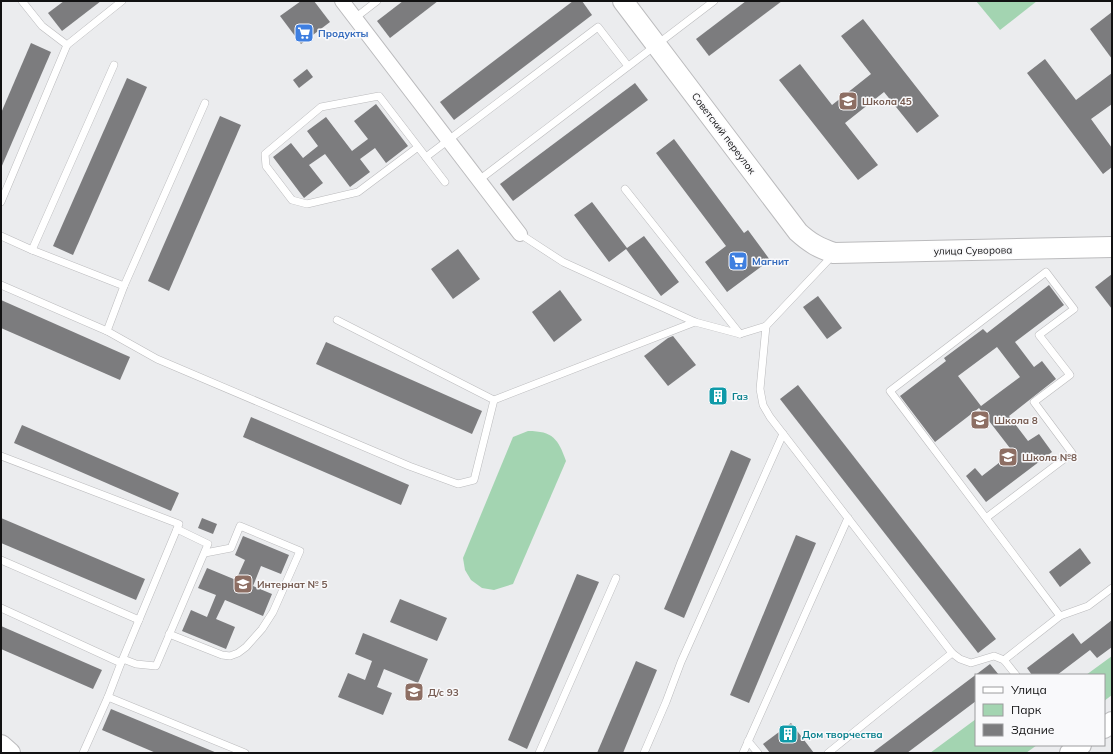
<svg xmlns="http://www.w3.org/2000/svg" width="1113" height="754" font-family="Mulish,sans-serif">
	<style>
		.green { fill: #a3d4b1 }
		.building { fill: #7c7c7e; fill-rule: evenodd }
		.lines { fill: none; stroke-linecap: round; stroke-linejoin: round }
		.lane-casing { stroke: #bbbbbd; stroke-width: 8 }
		.street-casing { stroke: #bbbbbd; stroke-width: 16 }
		.secondary-casing { stroke: #bbbbbd; stroke-width: 22 }
		.lane { stroke: #fff; stroke-width: 7 }
		.street { stroke: #fff; stroke-width: 14 }
		.secondary { stroke: #fff; stroke-width: 20 }
		.labels { text-anchor: middle; stroke-width: 3; stroke-linejoin: round; paint-order: stroke }
		.shop-label { font-size: 10px; font-weight: bold; fill: #366cbe; stroke: #f9f9fb; text-anchor: start }
		.education-label { font-size: 10px; font-weight: bold; fill: #785e54; stroke: #f9f9fb; text-anchor: start }
		.street-label { font-size: 10px; fill: #111112; stroke: #f9f9fb }
		.culture-label { font-size: 10px; font-weight: bold; fill: #0d838f; stroke: #f9f9fb; text-anchor: start }
	</style>
	<rect width="100%" height="100%" fill="#ebecee"/>
	<!-- green -->
	<g class="green">
		<polygon points="976,1 1037,1 1000,30"/>
		<path d="M528,431c25,0 30,8 38,30l-53,123 -19,6 -12,-2 -11,-8 -6,-10 -2,-12 50,-121z"/>
		<polygon points="1112,656 1112,695 1104,701 1104,675 1086,675"/>
		<polygon points="976,719 976,745 1037,745 1026,753 930,753"/>
	</g>
	<!-- building -->
	<g class="building">
		<polygon points="64,1 101,1 62,31 48,13"/>
		<polygon points="301,1 314,1 330,22 301,44 280,16"/>
		<polygon points="403,1 438,1 390,38 377,21"/>
		<polygon points="573,1 582,1 592,15 454,120 440,102"/>
		<polygon points="746,1 782,1 709,56 696,39"/>
		<polygon points="1112,12 1112,59 1090,29"/>
		<polygon points="863,19 939,116 917,133 884,92 845,123 878,165 858,180 779,80 800,64 832,105 871,74 841,36"/>
		<polygon points="31,43 51,52 1,168 1,113"/>
		<polygon points="1045,59 1076,100 1112,73 1112,104 1091,119 1112,148 1112,167 1103,174 1027,73"/>
		<polygon points="307,69 313,77 299,88 293,80"/>
		<polygon points="127,78 147,87 73,255 53,246"/>
		<polygon points="635,83 648,100 513,201 500,184"/>
		<polygon points="376,104 408,146 386,163 375,148 360,159 370,172 350,187 325,154 309,165 323,183 304,198 273,157 291,143 303,158 318,146 307,131 326,117 352,151 368,139 354,121"/>
		<polygon points="220,116 241,125 169,291 148,281"/>
		<polygon points="674,139 744,233 748,230 770,260 727,292 705,262 726,246 656,153"/>
		<polygon points="592,202 627,248 644,236 679,282 661,296 626,249 609,262 574,215"/>
		<polygon points="458,249 480,279 453,299 431,269"/>
		<polygon points="1112,274 1112,309 1095,287"/>
		<path d="M1049,285l15,20 -49,37 19,25 8,-6 14,18 -47,37 19,25 11,-7 13,18 -66,50 -20,-26 9,-8 7,8 31,-24 -34,-44 -44,34 -35,-46 46,-35 -2,-3 39,-29 4,4zM997,347l23,30 -39,29 -23,-30z"/>
		<polygon points="560,290 582,320 554,342 532,312"/>
		<polygon points="818,296 842,328 827,339 803,307"/>
		<polygon points="1,300 130,357 120,380 1,328"/>
		<polygon points="673,336 696,365 668,386 644,356 668,338"/>
		<polygon points="326,342 482,411 472,434 316,364"/>
		<polygon points="798,385 996,639 978,653 780,399"/>
		<polygon points="251,417 409,485 401,505 243,437"/>
		<polygon points="22,425 179,493 171,511 14,443"/>
		<polygon points="731,450 751,459 684,618 664,609"/>
		<polygon points="1,518 145,579 136,600 1,543"/>
		<polygon points="202,518 217,524 213,534 198,528"/>
		<polygon points="796,535 816,543 749,703 730,695"/>
		<polygon points="243,536 289,555 281,574 261,566 253,586 272,594 263,616 225,600 216,619 235,627 226,649 182,631 191,610 207,617 216,595 198,588 207,568 236,580 245,560 235,555"/>
		<polygon points="1080,548 1091,563 1060,587 1049,572"/>
		<polygon points="577,574 599,582 527,749 508,740"/>
		<polygon points="400,599 447,618 437,641 390,622"/>
		<polygon points="1112,620 1112,647 1097,658 1090,650 1057,675 1032,675 1027,668 1073,633 1081,644"/>
		<polygon points="1,626 102,670 93,689 1,649"/>
		<polygon points="363,633 428,659 418,683 384,669 377,687 392,693 383,715 338,697 348,673 365,680 372,661 355,654"/>
		<polygon points="636,661 657,670 623,753 597,753"/>
		<polygon points="990,664 999,675 976,675 976,701 907,753 872,753"/>
		<polygon points="111,709 217,753 156,753 102,730"/>
		<polygon points="791,723 814,753 770,753 763,744"/>
	</g>
	<g class="lines">
		<!-- lane casing -->
		<g class="lane-casing">
			<g id="lane">
				<polyline points="22,1 42,26 67,45 122,1"/>
				<polyline points="355,18 377,1"/>
				<polyline points="418,147 358,192 307,204 292,200 266,166 265,154 321,107 379,96 445,182"/>
				<polyline points="426,157 598,27 628,66"/>
				<polyline points="479,180 714,1"/>
				<polyline points="625,189 740,334"/>
				<polyline points="1,202 67,45"/>
				<polyline points="520,234 563,262 695,322 740,334 766,326 833,255"/>
				<polyline points="1,236 32,250 124,286"/>
				<polyline points="32,250 114,65"/>
				<polyline points="1,285 107,331 157,359 409,466 458,484 474,480 494,400 337,320"/>
				<polyline points="766,326 760,389 763,405 770,417 952,653"/>
				<polyline points="107,331 124,286 205,103"/>
				<polyline points="494,400 695,322"/>
				<polyline points="1,456 179,524 121,663"/>
				<path d="M986,518l86,-65 -38,-51 36,-27 -31,-40 35,-26 -28,-37 -156,119c56,75 113,150 170,225"/>
				<polyline points="1,560 139,620"/>
				<polyline points="1,608 121,663 108,697"/>
				<polyline points="169,634 222,655 230,656 238,653 246,647 262,629 273,612 300,551 240,526 231,548 205,553"/>
				<polyline points="123,659 136,664 156,666 208,544 177,529"/>
				<polyline points="1004,660 1060,616 1088,606 1112,588"/>
				<polyline points="748,741 758,753"/>
				<polyline points="83,753 108,697 245,753"/>
				<polyline points="539,753 616,578"/>
				<polyline points="644,753 666,702 681,662 783,434"/>
				<polyline points="743,753 848,518"/>
				<polyline points="828,753 952,653 960,659 971,663 994,656 1004,660 1016,675"/>
			</g>
		</g>
		<!-- street casing -->
		<g class="street-casing">
			<polyline id="street" points="342,1 520,234"/>
		</g>
		<!-- secondary casing -->
		<g class="secondary-casing">
			<g id="secondary">
				<path d="M623,1l175,231c12,11 21,16 36,21l278,-6"/>
				<polyline points="1104,728 1112,722"/>
				<polyline points="1,745 10,753"/>
				<polyline points="1070,753 1081,745"/>
			</g>
		</g>
		<!-- lane -->
		<use href="#lane" class="lane"/>
		<!-- street -->
		<use href="#street" class="street"/>
		<!-- secondary -->
		<use href="#secondary" class="secondary"/>
	</g>
	<!-- icons -->
	<defs>
		<g id="supermarket-square" transform="scale(1)"><rect x="-9" y="-9" width="18" height="18" rx="4" fill="#3f7fe0" stroke="#f9f9fb"/><path d="M-6-5.5h2.5l.6 2H6L4.5 2H-2.5L-4.4-4H-6ZM-1.5 3.2a1.3 1.3 0 1 0 .1 0ZM3 3.2a1.3 1.3 0 1 0 .1 0Z" fill="#fff"/></g>
		<g id="school-square" transform="scale(1)"><rect x="-9" y="-9" width="18" height="18" rx="4" fill="#8d6e63" stroke="#f9f9fb"/><path d="M0-5L7-2L0 1L-7-2ZM-4 1L0 2.5L4 1V4Q0 6-4 4Z" fill="#fff"/></g>
		<g id="building-square" transform="scale(1)"><rect x="-9" y="-9" width="18" height="18" rx="4" fill="#0f9aa8" stroke="#f9f9fb"/><path d="M-4-6H4V6H1V3H-1V6H-4ZM-2.5-4.3h1.7v1.8h-1.7ZM.8-4.3h1.7v1.8H.8ZM-2.5-1h1.7V.8h-1.7ZM.8-1h1.7V.8H.8Z" fill="#fff"/></g>
	</defs>
	<g fill-rule="evenodd">
		<use href="#supermarket-square" x="304" y="33"/>
		<use href="#school-square" x="848" y="101"/>
		<use href="#supermarket-square" x="738" y="261"/>
		<use href="#building-square" x="718" y="396"/>
		<use href="#school-square" x="980" y="420"/>
		<use href="#school-square" x="1008" y="457"/>
		<use href="#school-square" x="243" y="584"/>
		<use href="#school-square" x="414" y="692"/>
		<use href="#building-square" x="788" y="734"/>
	</g>
	<g class="labels">
		<!-- shop labels -->
		<g class="shop-label">
			<text x="318" y="37">Продукты</text>
			<text x="752" y="265">Магнит</text>
		</g>
		<!-- education labels -->
		<g class="education-label">
			<text x="862" y="105">Школа 45</text>
			<text x="994" y="424">Школа 8</text>
			<text x="1022" y="461">Школа №8</text>
			<text x="257" y="588">Интернат № 5</text>
			<text x="428" y="696">Д/с 93</text>
		</g>
		<!-- street labels -->
		<g class="street-label">
			<text transform="translate(724 133) rotate(53)" y="4">Советский переулок</text>
			<text transform="translate(973 250) rotate(-1)" y="4">улица Суворова</text>
		</g>
		<!-- culture labels -->
		<g class="culture-label">
			<text x="732" y="400">Газ</text>
			<text x="802" y="738">Дом творчества</text>
		</g>
	</g>
	<!-- border -->
	<rect width="1113" height="754" fill="none" stroke="#111112" stroke-width="4"/>
	<!-- legend -->
	<rect x="975" y="674" width="130" height="72" fill="#f9f9fb" stroke="#9c9c9e"/>
	<rect x="983" y="687" width="20" height="6" fill="#ffffff" stroke="#9c9c9e"/>
	<text x="1011" y="694" font-size="12" fill="#111112">Улица</text>
	<rect x="983" y="704" width="20" height="12" fill="#a3d4b1" stroke="#9c9c9e"/>
	<text x="1011" y="714" font-size="12" fill="#111112">Парк</text>
	<rect x="983" y="724" width="20" height="12" fill="#7c7c7e" stroke="#9c9c9e"/>
	<text x="1011" y="734" font-size="12" fill="#111112">Здание</text>
</svg>
